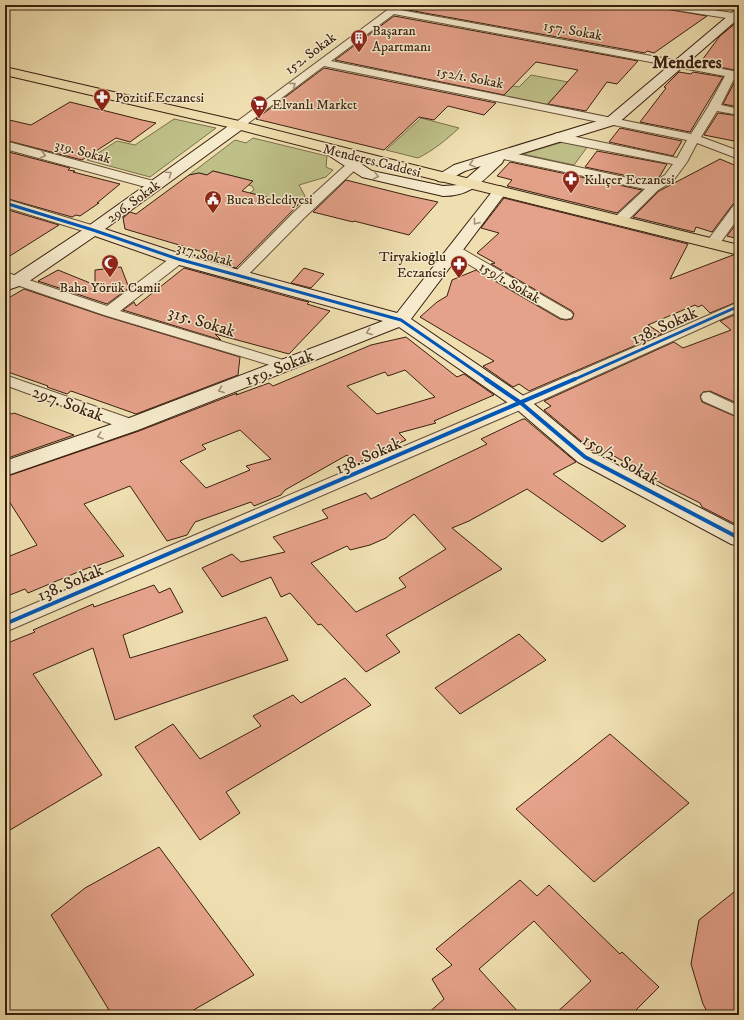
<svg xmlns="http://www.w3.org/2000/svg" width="744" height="1020" font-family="'IM FELL DW Pica',serif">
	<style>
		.green { fill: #bec088; stroke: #7c704c }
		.building { fill: #e5a28a; stroke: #391f0f; fill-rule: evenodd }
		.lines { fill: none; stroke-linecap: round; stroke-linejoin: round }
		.street-casing { stroke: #664f37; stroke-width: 2 }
		.secondary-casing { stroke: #391f0f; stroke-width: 2 }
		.primary-casing { stroke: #391f0f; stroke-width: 2 }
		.street { fill: #f5eacc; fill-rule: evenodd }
		.secondary { fill: #f5eacc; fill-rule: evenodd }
		.primary { fill: #efdfb0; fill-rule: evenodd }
		.cycleway-far1-casing { stroke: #f5eacc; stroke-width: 5 }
		.cycleway-casing { stroke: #f5eacc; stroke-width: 6 }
		.cycleway-far1 { stroke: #0057b8; stroke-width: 3 }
		.cycleway { stroke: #0057b8; stroke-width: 4 }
		.oneway { stroke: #a08f77 }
		.labels { text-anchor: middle; stroke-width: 3; stroke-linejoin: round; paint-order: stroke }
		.far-poi-label { font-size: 14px; fill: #391f0f; stroke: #f5eacc; text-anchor: start }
		.far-street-label { font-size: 14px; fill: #391f0f; stroke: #f5eacc }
		.street-label { font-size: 17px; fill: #391f0f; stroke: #f5eacc }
		.far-district-label { font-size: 18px; font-weight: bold; fill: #391f0f; stroke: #f5eacc }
	</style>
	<rect width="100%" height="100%" fill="#efdfb0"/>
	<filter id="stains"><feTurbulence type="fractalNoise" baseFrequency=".005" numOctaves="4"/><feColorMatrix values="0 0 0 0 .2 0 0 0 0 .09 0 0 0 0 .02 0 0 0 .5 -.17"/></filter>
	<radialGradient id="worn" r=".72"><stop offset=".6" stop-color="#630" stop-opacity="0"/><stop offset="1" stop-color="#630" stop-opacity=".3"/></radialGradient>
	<!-- green -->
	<g class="green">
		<polygon points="531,75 568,82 547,105 487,93 498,83 519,87"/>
		<path d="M421,118l38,10c-13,12 -25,22 -41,30l-32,-8z"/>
		<polygon points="174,119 216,128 150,177 87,160 117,141 135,145"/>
		<polygon points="253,138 327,156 326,167 333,170 326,177 299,185 305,196 298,205 250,193 254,190 252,186 248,185 252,181 213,171 207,175 199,173 189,175 235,140 246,143"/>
		<polygon points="563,142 588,146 574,165 523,154"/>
	</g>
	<!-- building -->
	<g class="building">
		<polygon points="406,5 643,5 707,16 654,53 647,51 645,53 403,9"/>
		<polygon points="394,16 638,61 617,84 607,82 586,111 548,104 578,70 536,62 504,95 335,60"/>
		<polygon points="738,21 739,21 739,62 734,70 700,63 719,37"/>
		<polygon points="324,68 496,103 484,115 448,106 434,120 419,117 384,150 256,119"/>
		<polygon points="679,72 691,74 693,72 723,77 690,132 640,122 666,88 664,87"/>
		<polygon points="734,83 739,84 739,107 723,104"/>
		<polygon points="70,102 142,120 156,123 130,142 116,138 82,160 5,140 5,119 31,125"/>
		<polygon points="718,113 739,116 739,142 704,135"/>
		<polygon points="620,128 682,141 673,156 609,142"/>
		<polygon points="5,151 70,168 68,170 75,171 73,172 120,184 97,203 99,203 80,216 76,215 72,217 5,198"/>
		<polygon points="597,151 667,164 660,176 652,181 585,167"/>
		<polygon points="720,159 739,167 739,203 733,204 712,232 696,227 694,232 633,217 659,191"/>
		<polygon points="510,162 642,190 617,213 507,186 512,180 497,176"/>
		<polygon points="213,171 253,181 242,191 298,205 236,268 197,257 203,252 125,229 123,218 130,212 136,214 189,175 199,173 207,175"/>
		<polygon points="346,180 410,196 438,202 409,235 354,221 353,222 313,212"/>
		<polygon points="504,198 688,244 670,279 733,255 739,256 739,301 710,313 702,305 698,307 695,305 648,325 662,334 529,391 519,384 513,387 483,366 494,361 420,317 437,302 447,296 452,280 476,270 560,319 566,320 572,319 574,314 572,311 491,264 495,263 477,253 499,233 481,228"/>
		<polygon points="5,209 59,225 5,259"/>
		<polygon points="739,220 739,239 727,236"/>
		<polygon points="121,267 129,288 107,304 38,281 58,270 95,285 95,270"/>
		<polygon points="184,268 300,300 309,302 307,304 330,311 289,354 215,334 221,340 123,310 134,302 136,306"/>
		<polygon points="304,268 324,274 311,288 291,283"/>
		<polygon points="24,289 104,316 240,357 238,375 136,414 71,391 67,394 47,387 48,386 5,371 5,300"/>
		<polygon points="739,313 739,404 710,391 703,392 700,396 702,402 739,418 739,526 702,507 700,503 664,485 602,449 596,452 593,451 544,410 551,406 544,401 674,342 683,348 731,330 720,321"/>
		<path d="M406,337l51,40 7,-3 30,21 -60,26 2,2 -37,10 7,7 -51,24 -8,-9 -62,35 -4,5 -27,11 -3,-4 -56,20 -8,13 -20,6 -37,-55 -46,18 40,52 -33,12 -1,-1 -62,26 -3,-4 -20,8v-39l32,-13 -32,-50v-18l134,-46 98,-38 -1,2 33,-12 4,3 98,-41zM405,370l30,27 -58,17 -30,-28 38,-14 3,4zM240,430l31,29 -25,7 4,4 -44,18 -26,-27 26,-12 -4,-4z"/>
		<polygon points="5,411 12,414 14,413 74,435 5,459"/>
		<path d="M523,419h2l51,43 -23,12 73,52 -24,16 -75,-53 -58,32 -17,7 50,41 -116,66 14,17 -34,20 -45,-48 -3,1 -28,-32 -9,4 -10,-20 -49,20 -20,-29 30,-14 9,8 44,-10 -12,-15 55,-19 -6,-8 44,-17 5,6 116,-55 -6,-5zM414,514l32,35 -47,29 7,9 -50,25 -45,-49 36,-17 3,4 20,-5 16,-7z"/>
		<polygon points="154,585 159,593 170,588 183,612 123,635 130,658 266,617 288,660 115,720 93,648 33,674 102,775 5,833 5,644 35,632 33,630 93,604 94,607"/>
		<polygon points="519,634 546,660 460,714 435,688"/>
		<polygon points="345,678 371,705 226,792 240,813 200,840 135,747 173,724 200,759 261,726 253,716 293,695 301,703"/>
		<polygon points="610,734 689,803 594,882 516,809"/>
		<polygon points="159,847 254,975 185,1015 112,1015 51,915 85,888"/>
		<polygon points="520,880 537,896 549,885 620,954 622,952 659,987 631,1015 554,1015 591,981 534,921 479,969 521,1015 426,1015 444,999 432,979 452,965 436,949"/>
		<polygon points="739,888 739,1015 709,1015 703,1004 691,964 699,920"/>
	</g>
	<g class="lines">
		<!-- street casing -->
		<g class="street-casing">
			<g id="street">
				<path d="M394,5h11l-5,5 339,62v6l-4,-1 -14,28 18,4v6l-22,-4 -16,26 38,14v8l-42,-16 -10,19 -14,19 -15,9 -33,33h-10l-2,-3 2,-3 30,-28 -142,-30 -4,-1 -2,-3 2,-3 4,-1 149,32 13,-8 8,-11 -116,-23 -4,-2 -2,-2 2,-2 4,-2 120,25 10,-18 -363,-74 -81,61h-8l-2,-2 2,-2zM394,14l331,62 -17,31 -17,27 -360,-73z"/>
				<polygon points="658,5 681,5 739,14 739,20 663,8"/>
				<polygon points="5,141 157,182 159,185 157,188 153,189 5,149"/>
				<polygon points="353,161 357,162 359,165 357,168 304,218 245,278 240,279 235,278 233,275 235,272 294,212 349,162"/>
				<polygon points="5,199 98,227 100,230 98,233 93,234 5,207"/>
				<polygon points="739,204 739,217 718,246 708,246 706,243 708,240 734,205"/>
				<polygon points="454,246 459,247 571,312 573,315 571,318 566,319 561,318 449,253 447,250 449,247"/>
				<polygon points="178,255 183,256 185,259 183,262 120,311 290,362 293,365 290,368 285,370 280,368 104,315 5,281 5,272 107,306 173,256"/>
				<polygon points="739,302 739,311 527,407 5,632 5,616 515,399"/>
				<polygon points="5,375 137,421 139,425 137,429 131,430 125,429 5,385"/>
				<polygon points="709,392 739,406 739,417 703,401 701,397 703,393"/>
			</g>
		</g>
		<!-- secondary casing -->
		<g class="secondary-casing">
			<g id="secondary">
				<path d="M739,8v10l-122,106 -113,35 -2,4c-20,18 -30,33 -59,33l-81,-19 -37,-24 -2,-3 2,-3 5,-1 5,1 37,24 71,15 16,-1 22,-19c-5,2 -11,3 -16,5 -10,4 -16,13 -27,10l-3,-3 3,-3 16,-10 153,-47 128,-108z"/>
				<polygon points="239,121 244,122 246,125 244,128 105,229 184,255 397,313 495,188 500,186 505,188 508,191 505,194 411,319 528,399 592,452 739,528 739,546 731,544 578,462 514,407 399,327 138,430 5,476 5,461 124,420 383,321 172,263 95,236 25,284 5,291 5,280 13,276 87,227 234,122"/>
			</g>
		</g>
		<!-- primary casing -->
		<g class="primary-casing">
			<polygon id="primary" points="5,67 239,121 381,157 739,245 739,255 372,164 237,129 5,75"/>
		</g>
		<!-- street -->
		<use href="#street" class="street"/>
		<!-- secondary -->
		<use href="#secondary" class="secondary"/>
		<!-- primary -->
		<use href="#primary" class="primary"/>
		<!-- cycleway-far1 casing -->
		<g class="cycleway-far1-casing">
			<g id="cycleway-far1">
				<polyline points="5,203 93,230 178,259 401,320 488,380"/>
				<polyline points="573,380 739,306"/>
			</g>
		</g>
		<!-- cycleway casing -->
		<g class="cycleway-casing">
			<g id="cycleway">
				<polyline points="486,379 521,403 585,457 739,538"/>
				<polyline points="5,624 575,379"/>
			</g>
		</g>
		<!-- cycleway-far1 -->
		<use href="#cycleway-far1" class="cycleway-far1"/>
		<!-- cycleway -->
		<use href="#cycleway" class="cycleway"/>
	</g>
	<!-- one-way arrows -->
	<defs><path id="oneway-chevron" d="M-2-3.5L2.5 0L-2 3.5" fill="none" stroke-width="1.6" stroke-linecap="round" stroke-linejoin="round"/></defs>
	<g class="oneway">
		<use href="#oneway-chevron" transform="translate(293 85) rotate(-37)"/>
		<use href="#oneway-chevron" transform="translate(43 155) rotate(15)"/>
		<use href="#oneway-chevron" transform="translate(472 164) rotate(163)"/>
		<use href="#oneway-chevron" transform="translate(169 174) rotate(-35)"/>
		<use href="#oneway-chevron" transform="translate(376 176) rotate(13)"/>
		<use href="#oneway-chevron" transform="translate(476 222) rotate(128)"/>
		<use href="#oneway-chevron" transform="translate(369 332) rotate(159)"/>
		<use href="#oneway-chevron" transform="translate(221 390) rotate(159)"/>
		<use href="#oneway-chevron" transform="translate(100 436) rotate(161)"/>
	</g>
	<!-- icons -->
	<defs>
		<g id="building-pin" transform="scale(0.9)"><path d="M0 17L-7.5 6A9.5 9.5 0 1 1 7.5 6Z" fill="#8f2418" stroke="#f5eacc"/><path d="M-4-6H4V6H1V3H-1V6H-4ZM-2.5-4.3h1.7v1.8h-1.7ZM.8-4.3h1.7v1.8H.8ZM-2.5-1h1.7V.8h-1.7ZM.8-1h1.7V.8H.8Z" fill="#fff"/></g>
		<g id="pharmacy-pin" transform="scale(0.9)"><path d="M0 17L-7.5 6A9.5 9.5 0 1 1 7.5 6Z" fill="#8f2418" stroke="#f5eacc"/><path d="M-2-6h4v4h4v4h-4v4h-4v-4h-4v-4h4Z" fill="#fff"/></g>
		<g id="supermarket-pin" transform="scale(0.9)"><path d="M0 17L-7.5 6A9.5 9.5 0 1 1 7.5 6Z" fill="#8f2418" stroke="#f5eacc"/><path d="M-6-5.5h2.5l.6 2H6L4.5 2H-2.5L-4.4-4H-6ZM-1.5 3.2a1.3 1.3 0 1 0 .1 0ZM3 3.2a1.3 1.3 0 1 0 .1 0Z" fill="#fff"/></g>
		<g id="civic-pin" transform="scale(0.9)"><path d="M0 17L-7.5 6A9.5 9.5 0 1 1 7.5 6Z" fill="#8f2418" stroke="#f5eacc"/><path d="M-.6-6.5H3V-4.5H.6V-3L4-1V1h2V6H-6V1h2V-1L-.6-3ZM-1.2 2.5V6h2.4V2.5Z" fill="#fff"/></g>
		<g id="mosque-pin" transform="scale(0.9)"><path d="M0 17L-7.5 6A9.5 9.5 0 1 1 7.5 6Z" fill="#8f2418" stroke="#f5eacc"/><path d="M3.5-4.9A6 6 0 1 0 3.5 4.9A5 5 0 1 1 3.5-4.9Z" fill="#fff"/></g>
	</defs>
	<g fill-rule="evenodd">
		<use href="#building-pin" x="359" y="38"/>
		<use href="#pharmacy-pin" x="102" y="97"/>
		<use href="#supermarket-pin" x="259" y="104"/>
		<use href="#pharmacy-pin" x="571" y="179"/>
		<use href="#civic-pin" x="213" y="199"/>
		<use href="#mosque-pin" x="110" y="263"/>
		<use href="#pharmacy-pin" x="459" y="264"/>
	</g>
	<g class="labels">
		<!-- far-poi labels -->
		<g class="far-poi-label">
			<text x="372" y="35">Başaran<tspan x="372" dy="16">Apartmanı</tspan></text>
			<text x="115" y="102">Pozitif Eczanesi</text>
			<text x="272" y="109">Elvanlı Market</text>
			<text x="584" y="184">Kılıçer Eczanesi</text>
			<text x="226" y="204">Buca Belediyesi</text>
			<text x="446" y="261" text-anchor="end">Tiryakioğlu<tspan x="446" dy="16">Eczanesi</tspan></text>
			<text x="110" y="292" text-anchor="middle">Baha Yörük Camii</text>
		</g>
		<!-- far-street labels -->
		<g class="far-street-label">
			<text transform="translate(573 30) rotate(10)" y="5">157. Sokak</text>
			<text transform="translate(310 53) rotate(-37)" y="5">152. Sokak</text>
			<text transform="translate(470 77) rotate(11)" y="5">152/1. Sokak</text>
			<text transform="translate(83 151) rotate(15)" y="5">319. Sokak</text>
			<text transform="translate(372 160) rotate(14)" y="5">Menderes Caddesi</text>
			<text transform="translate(133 201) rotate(-36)" y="5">296. Sokak</text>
			<text transform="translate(205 254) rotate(15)" y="5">317. Sokak</text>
			<text transform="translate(510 282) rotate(30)" y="5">159/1. Sokak</text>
		</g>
		<!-- street labels -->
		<g class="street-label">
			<text transform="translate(202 321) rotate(17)" y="6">315. Sokak</text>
			<text transform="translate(664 325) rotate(-24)" y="6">138. Sokak</text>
			<text transform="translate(279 367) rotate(-21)" y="6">159. Sokak</text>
			<text transform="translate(68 403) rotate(20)" y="6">297. Sokak</text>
			<text transform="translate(368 455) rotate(-23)" y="6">138. Sokak</text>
			<text transform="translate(621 459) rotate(30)" y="6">159/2. Sokak</text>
			<text transform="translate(70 582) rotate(-23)" y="6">138. Sokak</text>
		</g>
		<!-- far-district labels -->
		<g class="far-district-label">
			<text x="687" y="68">Menderes</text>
		</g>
	</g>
	<!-- margin -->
	<rect width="744" height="1020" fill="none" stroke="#efdfb0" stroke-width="20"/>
	<rect x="6" y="6" width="732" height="1008" fill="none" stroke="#391f0f" stroke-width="2"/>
	<rect x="10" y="10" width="724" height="1000" fill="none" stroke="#391f0f"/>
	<rect width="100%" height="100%" filter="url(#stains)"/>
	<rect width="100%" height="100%" fill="url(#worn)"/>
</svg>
